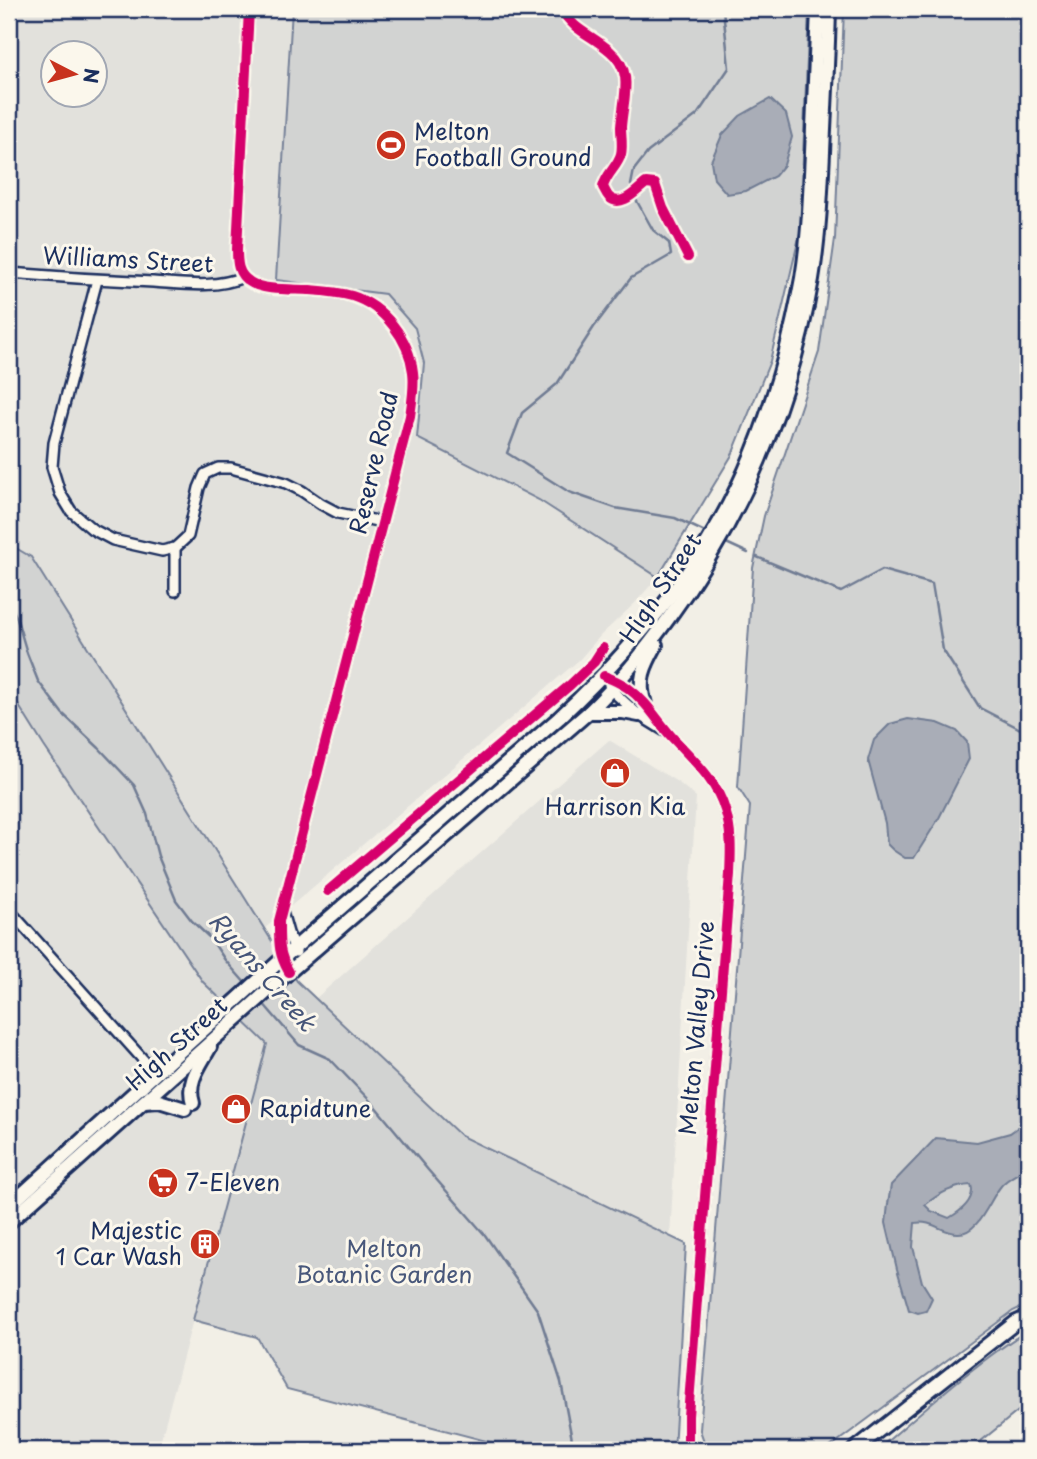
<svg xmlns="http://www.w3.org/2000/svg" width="1037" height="1459" font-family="'Playpen Sans',sans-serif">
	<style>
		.built { fill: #e2e1dc; fill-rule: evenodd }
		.green { fill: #d2d3d2; stroke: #768198; stroke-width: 2 }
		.water { fill: #a9adb7; stroke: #707b93; stroke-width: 2; fill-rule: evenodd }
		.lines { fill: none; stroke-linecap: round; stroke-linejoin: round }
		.stream { stroke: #707b93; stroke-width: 2.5 }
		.minor-casing { stroke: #1b2f5e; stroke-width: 14 }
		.major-casing { stroke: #1b2f5e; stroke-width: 18 }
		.minor { stroke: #fbf7ec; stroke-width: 9 }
		.major { stroke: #fbf7ec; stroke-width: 12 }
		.cycleway-casing { stroke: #fbf7ec; stroke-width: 15 }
		.cycleway { stroke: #d6006c; stroke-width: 10 }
		.labels { text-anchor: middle; stroke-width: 6; stroke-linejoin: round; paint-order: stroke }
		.poi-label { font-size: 23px; fill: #1b2f5e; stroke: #fbf7ec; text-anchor: start }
		.street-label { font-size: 23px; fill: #1b2f5e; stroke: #fbf7ec }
		.park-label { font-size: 23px; fill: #49587b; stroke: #fbf7ec }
		.water-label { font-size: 24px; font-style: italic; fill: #465579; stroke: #fbf7ec }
	</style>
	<rect width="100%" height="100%" fill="#f2efe6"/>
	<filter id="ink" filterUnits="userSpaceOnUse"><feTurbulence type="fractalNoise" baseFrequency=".0143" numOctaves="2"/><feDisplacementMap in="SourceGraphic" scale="14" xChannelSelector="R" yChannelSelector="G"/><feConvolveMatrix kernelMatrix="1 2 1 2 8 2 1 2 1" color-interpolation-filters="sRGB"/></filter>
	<g filter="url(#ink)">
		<!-- built -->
		<g class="built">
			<path d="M9,9h283l-16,271 109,14 30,34 9,35 -7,75 122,63 119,76 -24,27 -33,31 -22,25 -315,269 -232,-372 -23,-13zM52,52h42v42h-42z"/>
			<polygon points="9,691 44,746 203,982 267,1044 158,1450 9,1450"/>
			<polygon points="609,740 679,783 696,797 670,1236 461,1136 315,999"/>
		</g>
		<!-- green -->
		<g class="green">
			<polygon points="292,9 809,9 800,233 770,361 732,455 658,577 539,500 417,438 424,363 415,328 385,294 276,280"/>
			<polygon points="844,9 1028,9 1028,1304 1013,1311 826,1450 707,1450 700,1430 750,806 738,787 753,568 764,516 819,352 835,239"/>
			<polygon points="9,544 31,557 297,981 461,1136 686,1244 674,1450 521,1450 287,1389 257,1337 193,1320 267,1044 203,982 44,746 9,690"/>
			<path d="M1028,1330v73l-58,47h-93c49,-42 97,-86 151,-120z"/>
		</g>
		<!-- water -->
		<g class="water">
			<polygon points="770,99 786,114 792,137 784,165 775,176 746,191 727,194 714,179 711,161 722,135 740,116"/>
			<polygon points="908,719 938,723 957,731 967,742 969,759 939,818 914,858 905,858 893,850 887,844 885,823 868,760 874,740 890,724"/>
			<path d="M1028,1120v47c-8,6 -21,11 -27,19 -12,14 -22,48 -43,47 -16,0 -25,-13 -43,-10l-2,24 9,35 10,16 -6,13 -8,2 -9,-3 -12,-41 -11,-46 2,-19 3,-19 45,-47 41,4 33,-9zM971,1185c5,15 -10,26 -22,33l-18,-7 -6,-6c13,-11 29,-19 46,-20z"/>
		</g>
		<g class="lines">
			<!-- stream -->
			<g class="stream">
				<polyline points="707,533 675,518 615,508 569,492 507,453 522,413 557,384 594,327 631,278 671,255 669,243 653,230 634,196 631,185 634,170 648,152 697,115 729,68 723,9"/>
				<polyline points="722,541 748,553"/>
				<polyline points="757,557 841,592 882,570 932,584 943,650 980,708 1028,733"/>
				<polyline points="9,602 16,616 27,653 38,681 62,713 99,748 134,785 147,814 158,856 176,900 192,921 211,939 225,960 246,984"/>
				<polyline points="262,1002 299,1045 330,1059 374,1105 428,1170 485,1235 538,1311 561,1382 574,1450"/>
			</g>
			<!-- minor casing -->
			<g class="minor-casing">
				<g id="minor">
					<path d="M249,9l-12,240c0,13 0,25 13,33 13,9 42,7 59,8 14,1 29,2 43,6 32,10 57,43 61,76 2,15 -1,30 -3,44l-131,505c0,21 -1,32 10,51"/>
					<path d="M9,273c48,4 96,7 144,9 31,2 62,7 90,-5"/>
					<polyline points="97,280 54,443 52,467 60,493 71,511 92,529 113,540 162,551 175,548 188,536 199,488 205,474 218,468 231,468 286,483 302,491 321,504 338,513 382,522"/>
					<polyline points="175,591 175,548"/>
					<path d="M604,676c8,3 17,7 24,12 18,13 29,32 43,48 21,23 45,43 54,74 7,21 6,42 5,64l-42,542v34"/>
					<polyline points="609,685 611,690 639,715 665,731"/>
					<polyline points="9,910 156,1074"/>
					<polyline points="282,912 288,933 296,952"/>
				</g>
			</g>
			<!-- major casing -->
			<g class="major-casing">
				<g id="major">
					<path d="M645,704c-8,-24 -1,-37 11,-59"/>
					<polyline points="589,712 623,712 639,715"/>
					<polyline points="144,1102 159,1101 185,1109"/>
					<path d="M193,1103c-7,-21 7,-38 17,-56"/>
					<path d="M9,1206l273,-247 277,-241c46,-43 89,-90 126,-142 63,-87 98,-193 117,-298 7,-42 8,-84 10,-126 2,-48 4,-96 6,-143"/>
					<path d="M9,1222l280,-250 300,-260c30,-29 55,-60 79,-93 74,-101 123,-216 144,-340 7,-42 9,-84 11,-127 2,-48 5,-95 6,-143"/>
					<polyline points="854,1450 1015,1323 1028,1317"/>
				</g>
			</g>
			<!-- minor -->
			<use href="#minor" class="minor"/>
			<!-- major -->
			<use href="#major" class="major"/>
			<!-- cycleway casing -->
			<g class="cycleway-casing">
				<g id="cycleway">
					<path d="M249,9l-12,240c0,13 0,25 13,33 13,9 42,7 59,8 14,1 29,2 43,6 32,10 57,43 61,76 2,15 -1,30 -3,44l-131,505c0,21 -1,32 10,51"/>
					<path d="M561,9c14,23 30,25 49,42 25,21 13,47 11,76 0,8 2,19 0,27 -3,12 -15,20 -18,33 2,3 3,7 6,10 12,12 28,-7 37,-14l9,1 8,24 25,49"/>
					<path d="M604,676c8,3 17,7 24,12 18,13 29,32 43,48 21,23 45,43 54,74 7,21 6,42 5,64l-42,542v34"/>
					<polyline points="328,891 570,685 594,662 603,648"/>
				</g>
			</g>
			<!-- cycleway -->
			<use href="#cycleway" class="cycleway"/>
		</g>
	</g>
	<!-- icons -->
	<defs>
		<g id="stadium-disc" transform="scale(1.575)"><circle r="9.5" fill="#c8321e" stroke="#fbf7ec"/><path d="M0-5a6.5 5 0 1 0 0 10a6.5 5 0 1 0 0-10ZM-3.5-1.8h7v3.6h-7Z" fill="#fff"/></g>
		<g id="shop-disc" transform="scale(1.575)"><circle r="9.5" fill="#c8321e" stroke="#fbf7ec"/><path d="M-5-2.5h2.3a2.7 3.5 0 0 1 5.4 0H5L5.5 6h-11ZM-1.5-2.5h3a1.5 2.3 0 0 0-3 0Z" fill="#fff"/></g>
		<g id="supermarket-disc" transform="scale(1.575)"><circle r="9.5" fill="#c8321e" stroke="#fbf7ec"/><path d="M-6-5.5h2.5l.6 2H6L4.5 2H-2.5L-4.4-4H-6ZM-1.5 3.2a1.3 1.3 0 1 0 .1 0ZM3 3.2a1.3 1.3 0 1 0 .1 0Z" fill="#fff"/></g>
		<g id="building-disc" transform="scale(1.575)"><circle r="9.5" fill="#c8321e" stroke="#fbf7ec"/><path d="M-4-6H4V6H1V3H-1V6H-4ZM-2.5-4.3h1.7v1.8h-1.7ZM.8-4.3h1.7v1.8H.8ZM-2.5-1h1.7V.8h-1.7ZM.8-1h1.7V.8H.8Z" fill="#fff"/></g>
	</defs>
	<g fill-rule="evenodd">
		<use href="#stadium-disc" x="391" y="145"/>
		<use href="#shop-disc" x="615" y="773"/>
		<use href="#shop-disc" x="236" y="1109"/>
		<use href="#supermarket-disc" x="163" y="1183"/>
		<use href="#building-disc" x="205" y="1244"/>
	</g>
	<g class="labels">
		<!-- poi labels -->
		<g class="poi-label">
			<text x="414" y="140">Melton<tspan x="414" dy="26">Football Ground</tspan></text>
			<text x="615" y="815" text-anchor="middle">Harrison Kia</text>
			<text x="259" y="1117">Rapidtune</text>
			<text x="186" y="1191">7-Eleven</text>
			<text x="182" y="1239" text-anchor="end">Majestic<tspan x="182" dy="26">1 Car Wash</tspan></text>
		</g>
		<!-- street labels -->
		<g class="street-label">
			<text transform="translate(128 260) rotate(3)" y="8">Williams Street</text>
			<text transform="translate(374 463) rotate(-77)" y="8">Reserve Road</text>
			<text transform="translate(661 588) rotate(-56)" y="8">High Street</text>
			<text transform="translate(697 1028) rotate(-85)" y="8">Melton Valley Drive</text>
			<text transform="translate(177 1044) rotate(-42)" y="8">High Street</text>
		</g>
		<!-- park labels -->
		<g class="park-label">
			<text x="384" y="1257">Melton<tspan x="384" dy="26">Botanic Garden</tspan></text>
		</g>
		<!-- water labels -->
		<g class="water-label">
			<text transform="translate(262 972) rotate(49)" y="8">Ryans Creek</text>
		</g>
	</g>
	<!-- margin -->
	<rect width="1037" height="1459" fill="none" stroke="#fbf7ec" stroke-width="35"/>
	<rect x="18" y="18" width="1002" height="1424" fill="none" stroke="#1b2f5e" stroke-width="2.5" filter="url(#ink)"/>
	<!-- north arrow -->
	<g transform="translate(74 74) rotate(96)"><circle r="33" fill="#fbf7ec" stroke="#a1a7b3" stroke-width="2"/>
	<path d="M0-5L12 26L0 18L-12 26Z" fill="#c8321e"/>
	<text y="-10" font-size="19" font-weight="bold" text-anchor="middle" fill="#1b2f5e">N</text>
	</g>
</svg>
